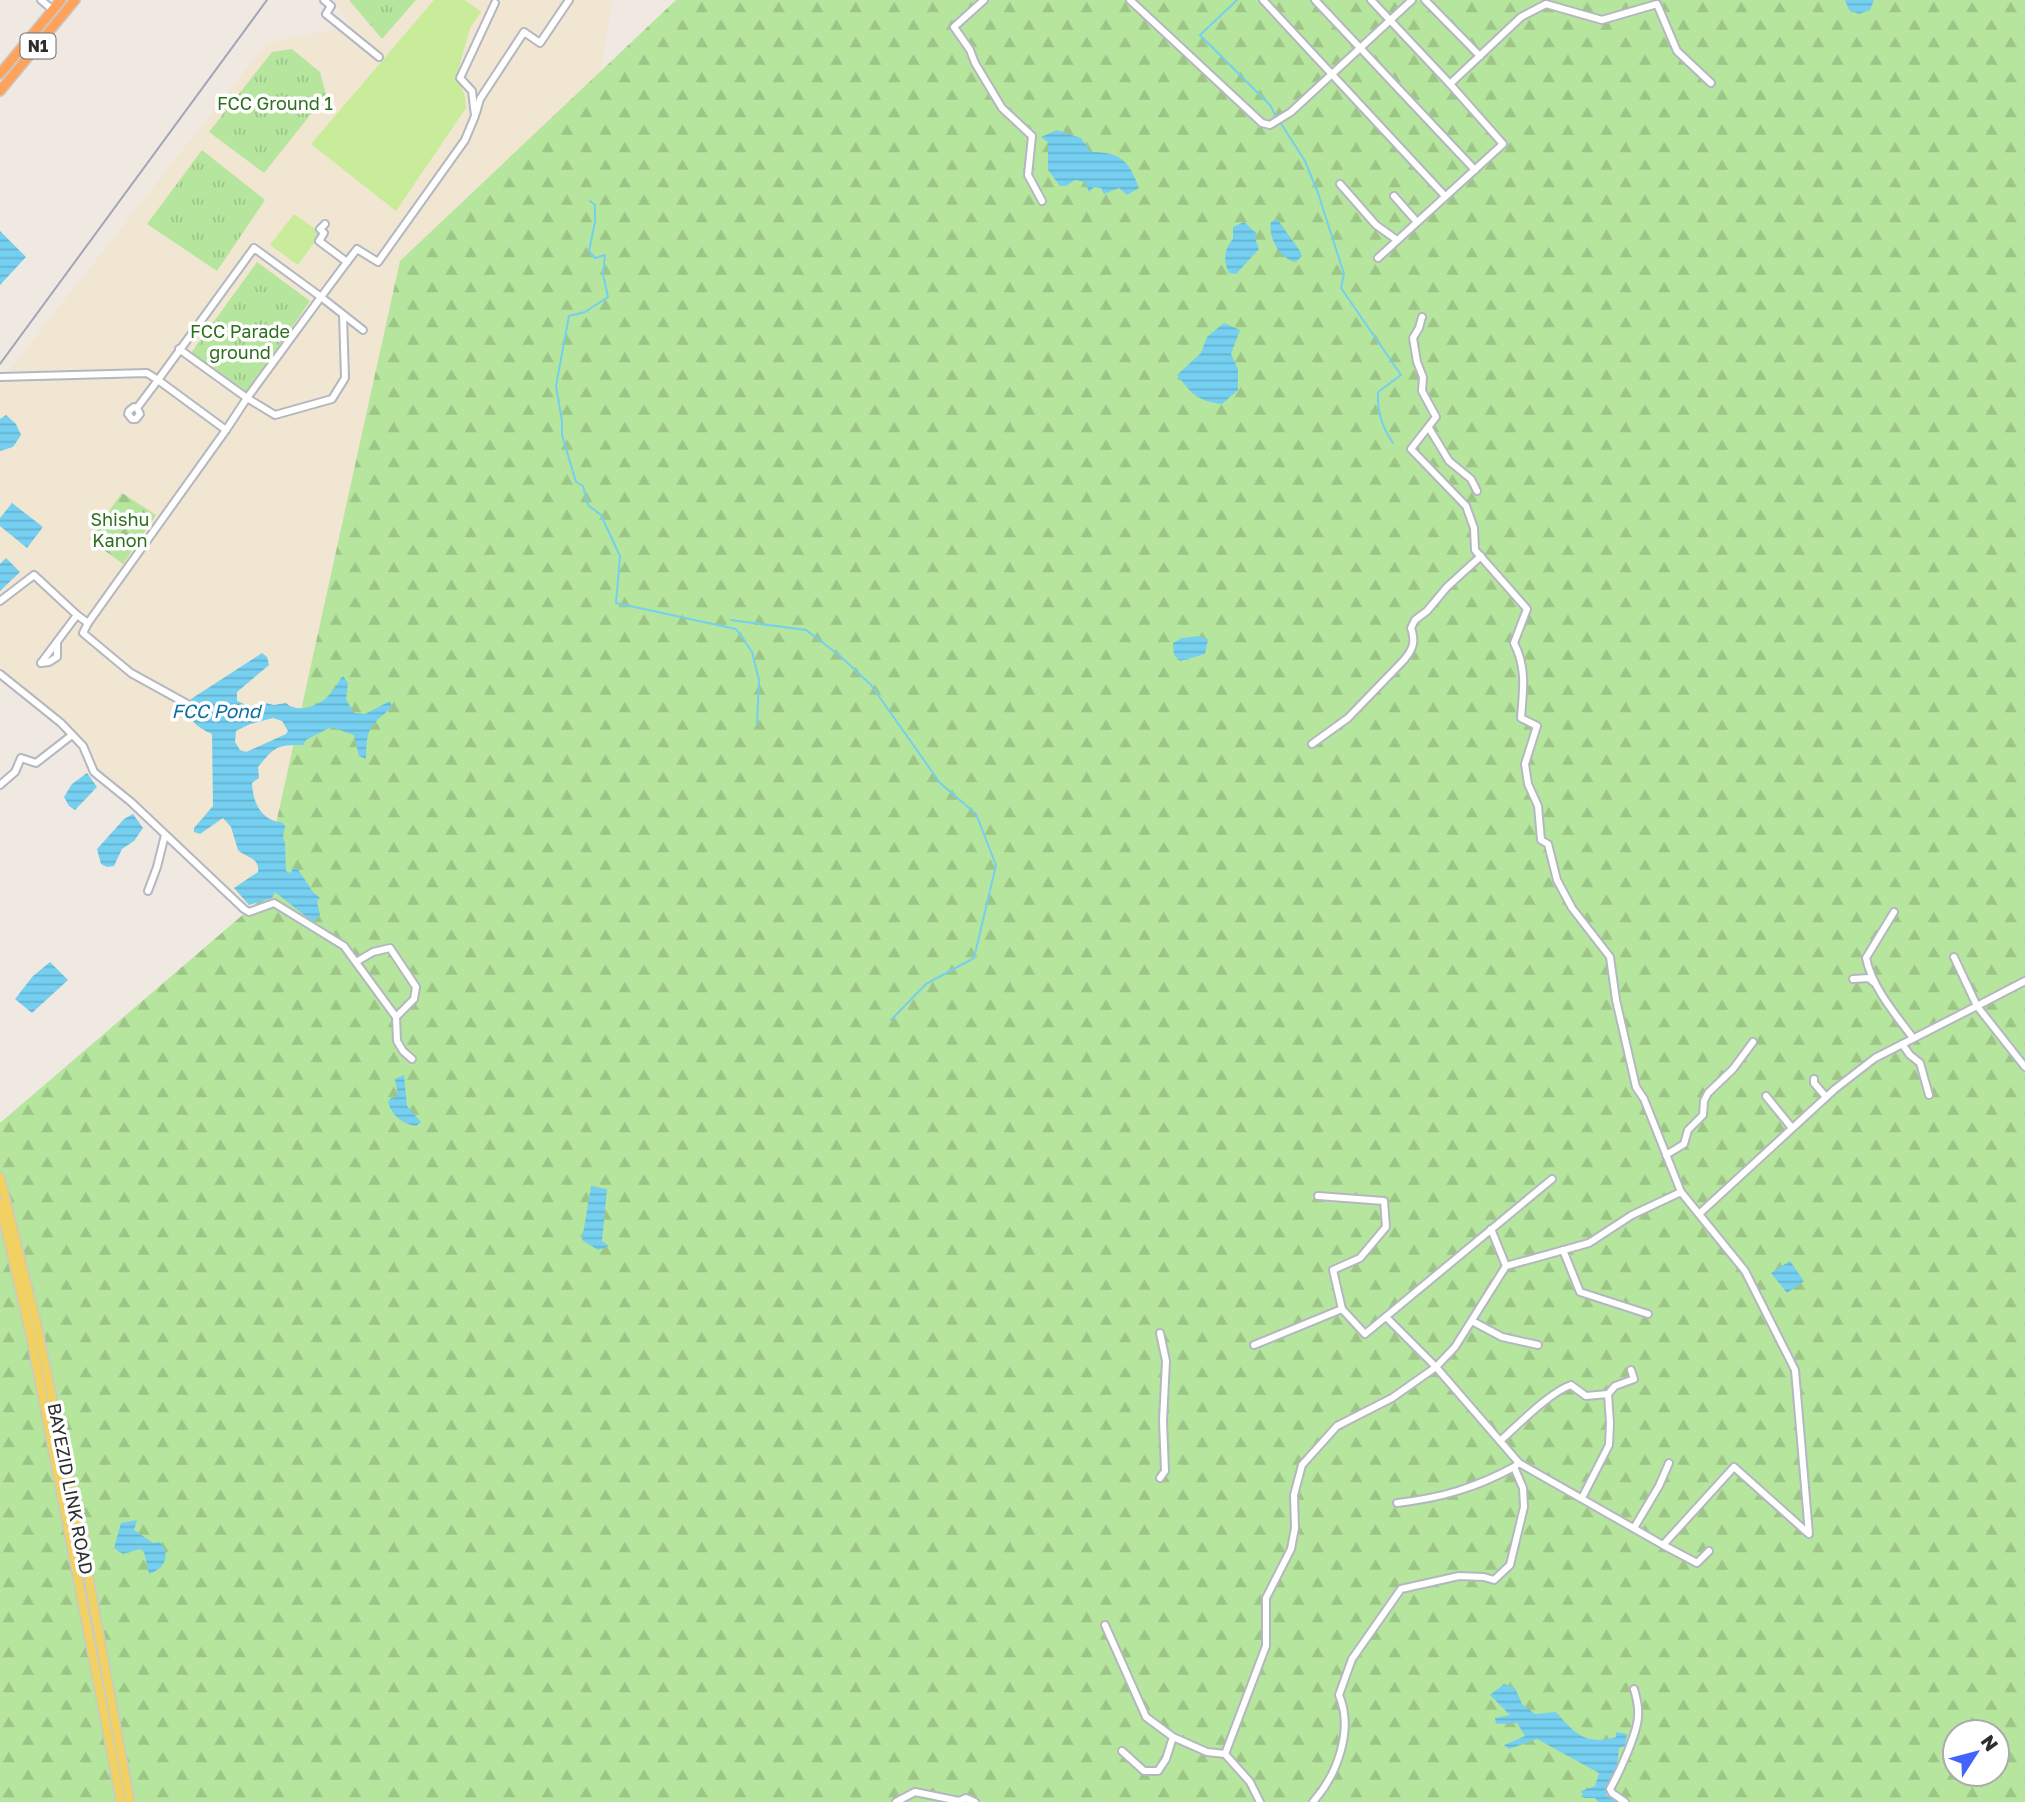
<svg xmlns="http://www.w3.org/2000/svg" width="2025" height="1802" font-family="'Golos Text',sans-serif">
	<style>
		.education { fill: #f0e6d1 }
		.forest { fill: url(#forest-firs); fill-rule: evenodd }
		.park { fill: url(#park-tufts) }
		.pitch { fill: #c9ec9a }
		.water { fill: url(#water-rules); fill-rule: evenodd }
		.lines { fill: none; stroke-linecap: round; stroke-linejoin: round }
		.stream { stroke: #75cff0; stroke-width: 2 }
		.minor-casing { stroke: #b4b7c1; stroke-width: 10 }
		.major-casing { stroke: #c9c9c9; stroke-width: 11 }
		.highway-casing { stroke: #c9c9c9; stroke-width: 12 }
		.minor { stroke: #fff; stroke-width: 6 }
		.major { stroke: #f2d163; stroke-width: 8 }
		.highway { stroke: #ffa35c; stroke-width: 9 }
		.rail { stroke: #a3a6b8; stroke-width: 2 }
		.labels { text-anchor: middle; stroke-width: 7; stroke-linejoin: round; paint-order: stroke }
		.shield { fill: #fff; stroke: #6d6d6d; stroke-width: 2 }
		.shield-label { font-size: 16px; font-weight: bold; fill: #2e2e2e }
		.park-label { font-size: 18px; fill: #2c6e1b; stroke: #fff }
		.street-label { font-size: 18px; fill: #2e2e2e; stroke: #fff }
		.water-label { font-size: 19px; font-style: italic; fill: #0d6fa3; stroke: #fff }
	</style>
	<defs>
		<pattern id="forest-firs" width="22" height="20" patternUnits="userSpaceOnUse" patternTransform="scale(1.75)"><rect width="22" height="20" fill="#b6e59e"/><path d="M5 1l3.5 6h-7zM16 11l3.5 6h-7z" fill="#9dc588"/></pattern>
		<pattern id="park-tufts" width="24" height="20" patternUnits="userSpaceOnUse" patternTransform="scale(1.75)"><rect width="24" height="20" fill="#b6e59e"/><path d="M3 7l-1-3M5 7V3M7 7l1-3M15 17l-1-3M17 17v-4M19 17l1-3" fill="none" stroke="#9dc588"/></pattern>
		<pattern id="water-rules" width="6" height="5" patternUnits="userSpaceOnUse" patternTransform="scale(1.75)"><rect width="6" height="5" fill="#75cff0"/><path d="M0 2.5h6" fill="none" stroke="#66b2ce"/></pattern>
	</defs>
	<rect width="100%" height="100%" fill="#efe9e1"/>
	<!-- education -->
	<polygon class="education" points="334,0 612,0 601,72 444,726 250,910 159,827 132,799 96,770 86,743 64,719 0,669 0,382 267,43 351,26"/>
	<!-- forest -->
	<g class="forest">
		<path d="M676,0h1349v1802h-2025v-679l259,-222 141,-640zM1955,1732h42v42h-42z"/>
		<polygon points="122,493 156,515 123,564 89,539"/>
	</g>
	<!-- park -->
	<g class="park">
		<polygon points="349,0 416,0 382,39"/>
		<polygon points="292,49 320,72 326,95 264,173 209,132 272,52"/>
		<polygon points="202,150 265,200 217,271 147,224"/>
		<polygon points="257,262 310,301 246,394 191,353"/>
	</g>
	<!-- pitch -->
	<g class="pitch">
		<polygon points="434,0 465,0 481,12 470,28 457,75 465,97 466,108 396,211 311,144"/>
		<polygon points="294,214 321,233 298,265 270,245"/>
	</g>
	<!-- water -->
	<g class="water">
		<polygon points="1845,0 1874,0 1870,10 1859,14 1849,10"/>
		<path d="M1057,130l24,8 10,14c30,0 38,9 48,36l-12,7 -8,-7 -15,6 -3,-6 -7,-1 -5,5 -4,-10 -10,-2 -9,6h-6l-12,-16v-28l-7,-5z"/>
		<path d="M1277,219l23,32 2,5 -6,6c-17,-3 -28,-25 -25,-40z"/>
		<path d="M1244,222l13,12 -2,4 4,11 -23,25 -7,-1c-6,-11 -5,-25 4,-34v-12z"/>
		<polygon points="0,231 26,257 0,285"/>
		<path d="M1224,323l16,7 -9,24 7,15v21l-16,14c-25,-3 -30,-10 -45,-29l24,-22 6,-16z"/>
		<polygon points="6,415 16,424 21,435 13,447 0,451 0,419"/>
		<polygon points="12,503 43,527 27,548 0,526 0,518"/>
		<polygon points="6,558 20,572 0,591 0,564"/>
		<polygon points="1198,636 1208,639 1205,654 1180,661 1174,655 1173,643 1182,638"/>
		<path d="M262,653l5,4 2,8 -32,27v9l18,8 10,-6 9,2 12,-2c12,11 33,3 43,-8 6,-6 9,-14 14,-19l5,7 -2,16 8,14 11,1 25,-13 2,6c-24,21 -25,20 -26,52l-7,-3 -5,-21 -23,-8 -25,13 -3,5c-28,0 -28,2 -45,22l1,11 -7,5c1,21 9,37 31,40l2,3 -2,11 2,6 1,28 5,2 2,-5h4l16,24 7,6 -3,3 3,14 -7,7 -38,-30 -3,6 -23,7 -15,-17 24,-16c2,-15 -12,-14 -20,-22l-7,-23 -8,-9 -23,16 -6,-2v-4l19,-22 -1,-72c-17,-8 -27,-15 -21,-35zM273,718l9,3 6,10 -2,3 -40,18 -6,-2 -5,-8 1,-11 14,-7z"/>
		<polygon points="87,773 97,787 75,810 69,806 64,797 72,784"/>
		<polygon points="133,814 143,828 134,841 122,849 114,866 107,867 101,864 97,849 124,819"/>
		<polygon points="50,962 68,980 32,1013 15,999 33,976"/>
		<path d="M404,1075l3,31 14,16 -5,4c-13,-2 -24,-10 -28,-24l3,-4 7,-2 -3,-17z"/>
		<polygon points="591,1186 607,1189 602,1241 609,1246 598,1250 582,1240"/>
		<polygon points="1790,1261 1804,1281 1787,1293 1771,1273"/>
		<path d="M137,1520l-3,10 19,13 7,-1c11,13 5,27 -11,32l-5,-22 -4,-3 -17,5 -9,-6 7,-25z"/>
		<path d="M1504,1684l11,4 7,16 13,10 21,-2c18,21 30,34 60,25v-5l11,2 -2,12 -6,2 -3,28 -10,19 11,7h-19l-3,-4h-11l-3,-7 14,-5 4,-13 -62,-34 -28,10 -5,-4 21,-9 -8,-13 -21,1 -1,-6 15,-3 -20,-20z"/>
	</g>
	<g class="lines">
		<!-- stream -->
		<g class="stream">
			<polyline points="1237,0 1200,35 1270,105 1277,118"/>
			<path d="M1280,122l25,39 13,32 26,81 -3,14 60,87 -23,17c-1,20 4,35 15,51"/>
			<polyline points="590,201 595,205 595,222 589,251 595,258 605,255 603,274 608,297 585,312 569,316 556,386 562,421 562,435 576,482 583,486 588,505 601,515 620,556 616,603 736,629 752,652 759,680 757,724"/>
			<polyline points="731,620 806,630 839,655 871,685 940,783 976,814 996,865 974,958 926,984 891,1020"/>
		</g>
		<!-- minor casing -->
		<g class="minor-casing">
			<g id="minor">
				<polyline points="41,0 53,10"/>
				<polyline points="324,0 331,6 326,14 379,57"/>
				<polyline points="984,0 954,27 970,50 975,63 1002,108 1032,136 1028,175 1042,201"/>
				<polyline points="1130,0 1262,123 1270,125 1291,112 1412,0"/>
				<polyline points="1263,0 1445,196"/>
				<polyline points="1315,0 1475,170"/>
				<polyline points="1371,0 1450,84"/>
				<polyline points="1425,0 1480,56"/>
				<polyline points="476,113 480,99 524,32 540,43 569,0"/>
				<polyline points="1340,184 1376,225 1397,240"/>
				<polyline points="1394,196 1417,222"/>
				<polyline points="325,224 320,229 324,233 319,241 347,262 357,249 378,262 465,140 475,116 472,91 460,78 495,3"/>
				<polyline points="1378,258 1503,144 1450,84 1521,17 1546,4 1602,20 1657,4 1677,51 1711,83"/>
				<polyline points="343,315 345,378 332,399 275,415 247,398 321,297 363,330"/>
				<polyline points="0,377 147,373 158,380 254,248 321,297 347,262"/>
				<polyline points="137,408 140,414 136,419 132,419 128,414 129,411 134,407 137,408 158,380 226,430 247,398 179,349"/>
				<polyline points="1429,428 1449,461 1471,479 1477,491"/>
				<polyline points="0,601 34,575 77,615 88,623 226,430"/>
				<polyline points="88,623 83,633 131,673 189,705"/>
				<polyline points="41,663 77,615"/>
				<polyline points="41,663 49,662 57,657 57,642"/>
				<polyline points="0,674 61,723 83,746 94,772 131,802 244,909 249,912 274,903 344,946 396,1017 397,1041 403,1051 412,1059"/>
				<path d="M1312,744l36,-26 56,-58c9,-11 12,-18 7,-32l4,-8 12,-9 20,-24 34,-31"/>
				<polyline points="0,785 15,772 21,758 36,763 72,735"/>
				<polyline points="148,891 157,867 165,835"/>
				<path d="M1894,912l-28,46c6,29 29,56 47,80"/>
				<polyline points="1954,957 1977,1006 2025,981"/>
				<polyline points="356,962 373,952 390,948 416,987 414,999 396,1017"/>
				<polyline points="1853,979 1869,978 1873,982"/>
				<polyline points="1902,1044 1910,1055 1920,1063 1929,1095"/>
				<polyline points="1814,1079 1814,1083 1826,1097"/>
				<polyline points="1766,1096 1792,1128"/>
				<polyline points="1666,1155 1684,1144 1688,1130 1703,1115 1704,1101 1708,1093 1733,1069 1753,1042"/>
				<polyline points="1318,1196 1384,1201 1386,1227 1360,1258 1333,1270 1342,1309"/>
				<polyline points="1699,1214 1835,1089 1875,1058 1977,1006 2025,1067"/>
				<polyline points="1491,1229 1506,1266"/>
				<polyline points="1563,1250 1580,1292 1648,1314"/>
				<path d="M1387,1318l49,49 83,96 144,82 71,-78 75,67 -14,-164 -50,-99 -64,-79 -37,-93 -8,-12 -20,-87 -6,-43 -38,-49 -15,-28 -9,-36 -7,-4 -3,-34 -10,-22 -3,-20 12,-38 -16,-8c2,-27 6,-50 -7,-75l13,-34 -52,-59 -1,-22 -8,-22 -55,-57 25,-32 -14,-26 1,-14 -6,-15 -4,-24 6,-10 3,-11"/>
				<polyline points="1472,1321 1502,1337 1538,1345"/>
				<polyline points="1254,1345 1342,1309 1365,1334 1552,1179"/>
				<path d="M1500,1441c18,-16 50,-49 71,-56l15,11 22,-2"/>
				<polyline points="1160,1478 1165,1471 1163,1421 1166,1361 1160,1333"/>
				<polyline points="1583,1496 1609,1445 1610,1423 1608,1394 1615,1386 1634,1379 1631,1370"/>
				<path d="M1397,1503c44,-5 78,-15 117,-36"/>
				<polyline points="1634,1528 1659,1486 1669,1463"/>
				<polyline points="1663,1545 1697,1563 1709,1551"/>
				<polyline points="1105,1625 1146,1717 1173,1737 1207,1752 1225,1754"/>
				<polyline points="1122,1751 1144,1771 1158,1771 1166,1759 1173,1737"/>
				<polyline points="896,1802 915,1792 959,1801 966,1798 975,1802"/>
				<polyline points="1260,1802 1250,1782 1225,1754 1266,1646 1266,1598 1291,1549 1295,1528 1294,1495 1302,1465 1337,1426 1392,1398 1436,1367 1455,1347 1506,1266 1589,1243 1632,1215 1681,1192"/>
				<path d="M1313,1802c24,-27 41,-72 26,-107l13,-36 49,-70 58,-13 25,1 10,3 16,-15 14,-58 -1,-19 -9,-21 5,-4"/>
				<path d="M1625,1802l-13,-9 -2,-4c9,-16 27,-55 28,-72 1,-10 -1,-18 -4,-28"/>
			</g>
		</g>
		<!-- major casing -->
		<g class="major-casing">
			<g id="major">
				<polyline points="0,1177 37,1325 84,1553 130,1802"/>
				<polyline points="0,1204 31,1337 121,1802"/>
			</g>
		</g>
		<!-- highway casing -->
		<g class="highway-casing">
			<g id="highway">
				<polyline points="0,74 61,0"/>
				<polyline points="0,91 75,0"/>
			</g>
		</g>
		<!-- minor -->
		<use href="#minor" class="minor"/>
		<!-- major -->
		<use href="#major" class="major"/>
		<!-- highway -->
		<use href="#highway" class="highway"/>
		<!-- rail -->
		<polyline class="rail" points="0,364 267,0"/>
	</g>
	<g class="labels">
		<!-- shield labels -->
		<rect class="shield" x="20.5" y="33.5" width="35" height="25" rx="5"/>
		<g class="shield-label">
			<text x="38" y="52">N1</text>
		</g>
		<!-- park labels -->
		<g class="park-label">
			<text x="275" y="110">FCC Ground 1</text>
			<text x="240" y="338">FCC Parade<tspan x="240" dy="21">ground</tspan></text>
			<text x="120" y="526">Shishu<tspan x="120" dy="21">Kanon</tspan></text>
		</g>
		<!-- street labels -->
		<g class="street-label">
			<text transform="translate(70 1489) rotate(79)" y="6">BAYEZID LINK ROAD</text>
		</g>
		<!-- water labels -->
		<g class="water-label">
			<text x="216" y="718">FCC Pond</text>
		</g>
	</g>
	<!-- north arrow -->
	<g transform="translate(1976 1753) rotate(54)"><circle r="33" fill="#ffffff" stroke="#ababab" stroke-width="2"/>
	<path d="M0-5L12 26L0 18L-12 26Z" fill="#4264fb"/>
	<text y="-10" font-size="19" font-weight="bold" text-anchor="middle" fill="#2e2e2e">N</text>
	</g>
</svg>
